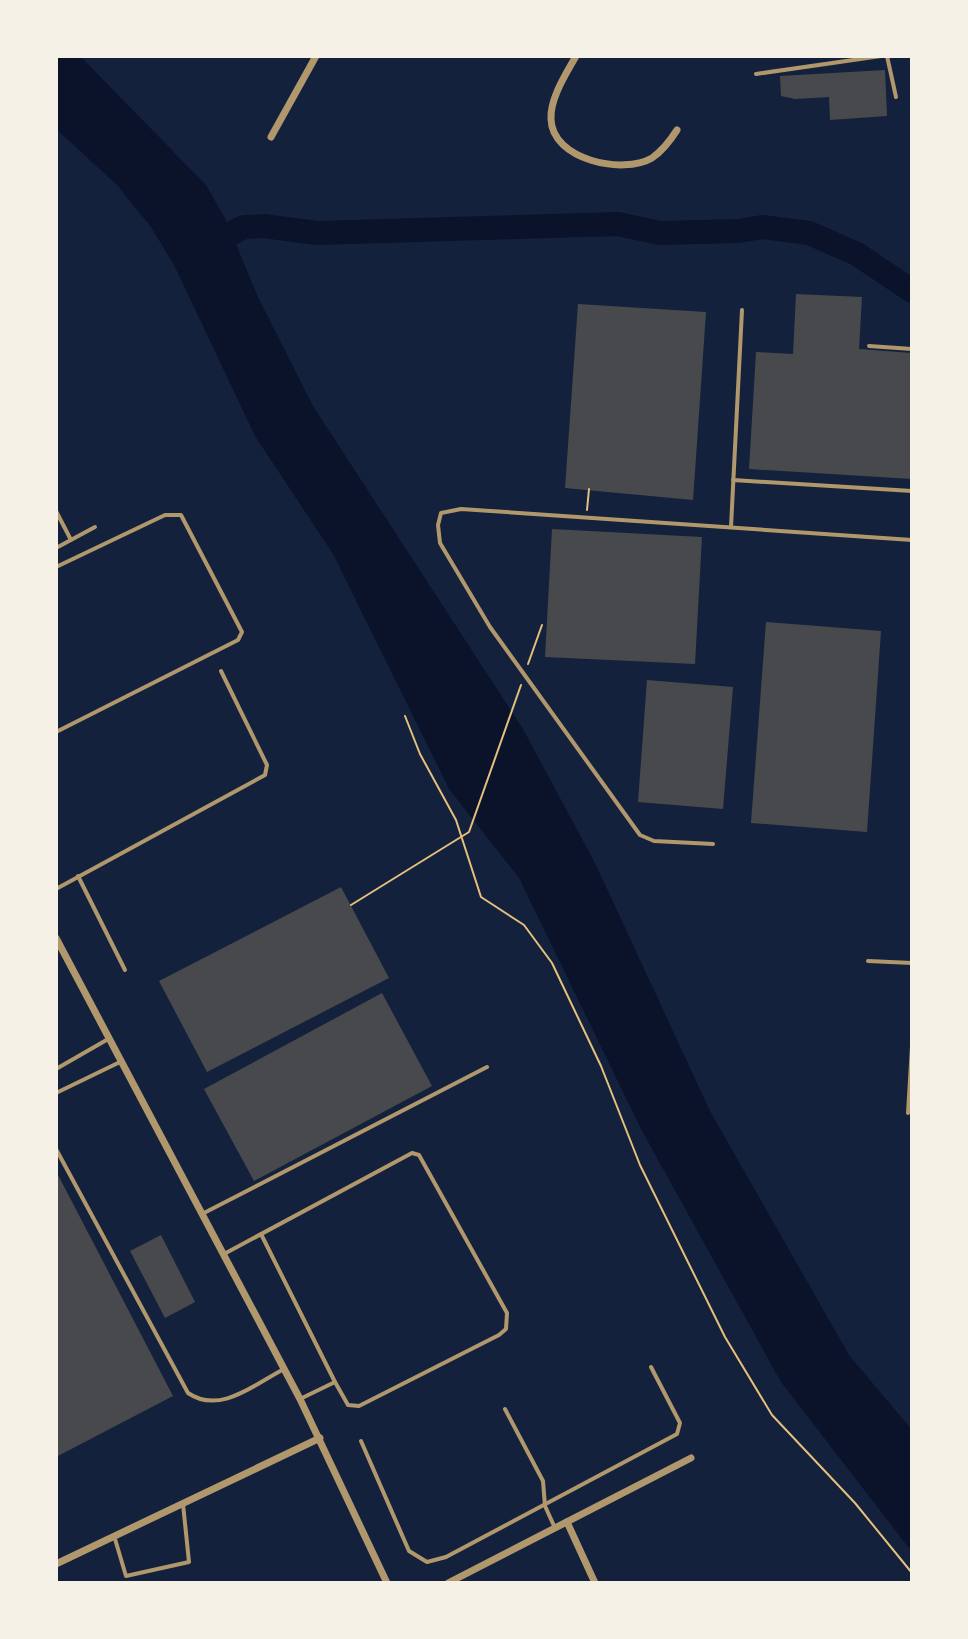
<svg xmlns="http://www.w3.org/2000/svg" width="968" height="1639" font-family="'Noto Serif',serif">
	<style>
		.water { fill: #0b132b }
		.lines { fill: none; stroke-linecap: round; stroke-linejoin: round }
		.river { stroke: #0b132b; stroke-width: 24 }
		.building { fill: #48494c }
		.path { stroke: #e5c07b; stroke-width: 2 }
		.service { stroke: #b1986c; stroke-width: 4 }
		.minor { stroke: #b1986c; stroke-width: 7 }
	</style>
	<rect width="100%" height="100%" fill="#14213d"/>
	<!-- water -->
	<polygon class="water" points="56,56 80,56 206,185 225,218 258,297 313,406 523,729 596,865 710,1111 849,1355 912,1430 912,1552 781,1382 641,1129 519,878 449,789 333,554 255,436 174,265 151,227 117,185 56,129"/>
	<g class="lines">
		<!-- river -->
		<polyline class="river" points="202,248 244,227 264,226 317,233 618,224 660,233 739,231 762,227 809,233 857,254 912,291"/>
	</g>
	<!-- building -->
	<g class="building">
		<polygon points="885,70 887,116 830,120 829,97 795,99 781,96 780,76"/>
		<polygon points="796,294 862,297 859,349 912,353 912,479 749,469 756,352 793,354"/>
		<polygon points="578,304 706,312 693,500 565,488"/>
		<polygon points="552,529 702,537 695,664 545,657"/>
		<polygon points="766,622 881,631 867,832 751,823"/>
		<polygon points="647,680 733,687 723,809 638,802"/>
		<polygon points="341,887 389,978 207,1072 159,981"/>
		<polygon points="382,993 432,1086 254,1181 204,1089"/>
		<polygon points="56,1171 173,1396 56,1457"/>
		<polygon points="161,1235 195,1302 165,1318 130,1251"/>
	</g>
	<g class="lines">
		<!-- path -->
		<g class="path">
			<polyline points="587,510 589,489"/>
			<polyline points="528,664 542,625"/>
			<polyline points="405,716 420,754 456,820 481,897 524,925 552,963 601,1066 640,1165 725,1337 772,1415 855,1503 912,1573"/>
			<polyline points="351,905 469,832 521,685"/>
		</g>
		<!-- service -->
		<g class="service">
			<polyline points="887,56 896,97"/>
			<polyline points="756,74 881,56"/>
			<polyline points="869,346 912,349"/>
			<polyline points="733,480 912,491"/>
			<polyline points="56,511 71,540"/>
			<polyline points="731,527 742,310"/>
			<polyline points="56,548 95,527"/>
			<polyline points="56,567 165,515 181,515 242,632 238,640 56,732"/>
			<polyline points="713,844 654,841 640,835 490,627 440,543 438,525 441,513 461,509 912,540"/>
			<polyline points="78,876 125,970"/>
			<polyline points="56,889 265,775 267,765 221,671"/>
			<polyline points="868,961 912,963"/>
			<polyline points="56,1069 110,1038"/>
			<polyline points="56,1093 120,1062"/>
			<polyline points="908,1113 912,1046"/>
			<path d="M56,1149l132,244c32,22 67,-9 96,-24"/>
			<polyline points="202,1214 487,1067"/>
			<polyline points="261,1234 335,1382"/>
			<polyline points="224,1254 412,1153 419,1155 507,1313 506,1329 499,1335 359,1406 348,1405 335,1382 300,1399"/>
			<polyline points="505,1409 543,1481 545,1506 555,1528"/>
			<polyline points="361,1441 409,1551 427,1562 446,1557 677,1434 680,1423 651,1367"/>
			<polyline points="115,1539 126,1576 189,1562 183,1504"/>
		</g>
		<!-- minor -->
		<g class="minor">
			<path d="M576,56c-10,18 -26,42 -25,63 1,41 72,56 101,39 10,-7 18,-17 25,-28"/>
			<polyline points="271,137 316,56"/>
			<polyline points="56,938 300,1399 387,1583"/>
			<polyline points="567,1522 595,1583"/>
			<polyline points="56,1564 320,1438"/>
			<polyline points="448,1583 691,1458"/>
		</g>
	</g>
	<!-- border -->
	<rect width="968" height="1639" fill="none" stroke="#f6f1e7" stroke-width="116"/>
</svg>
